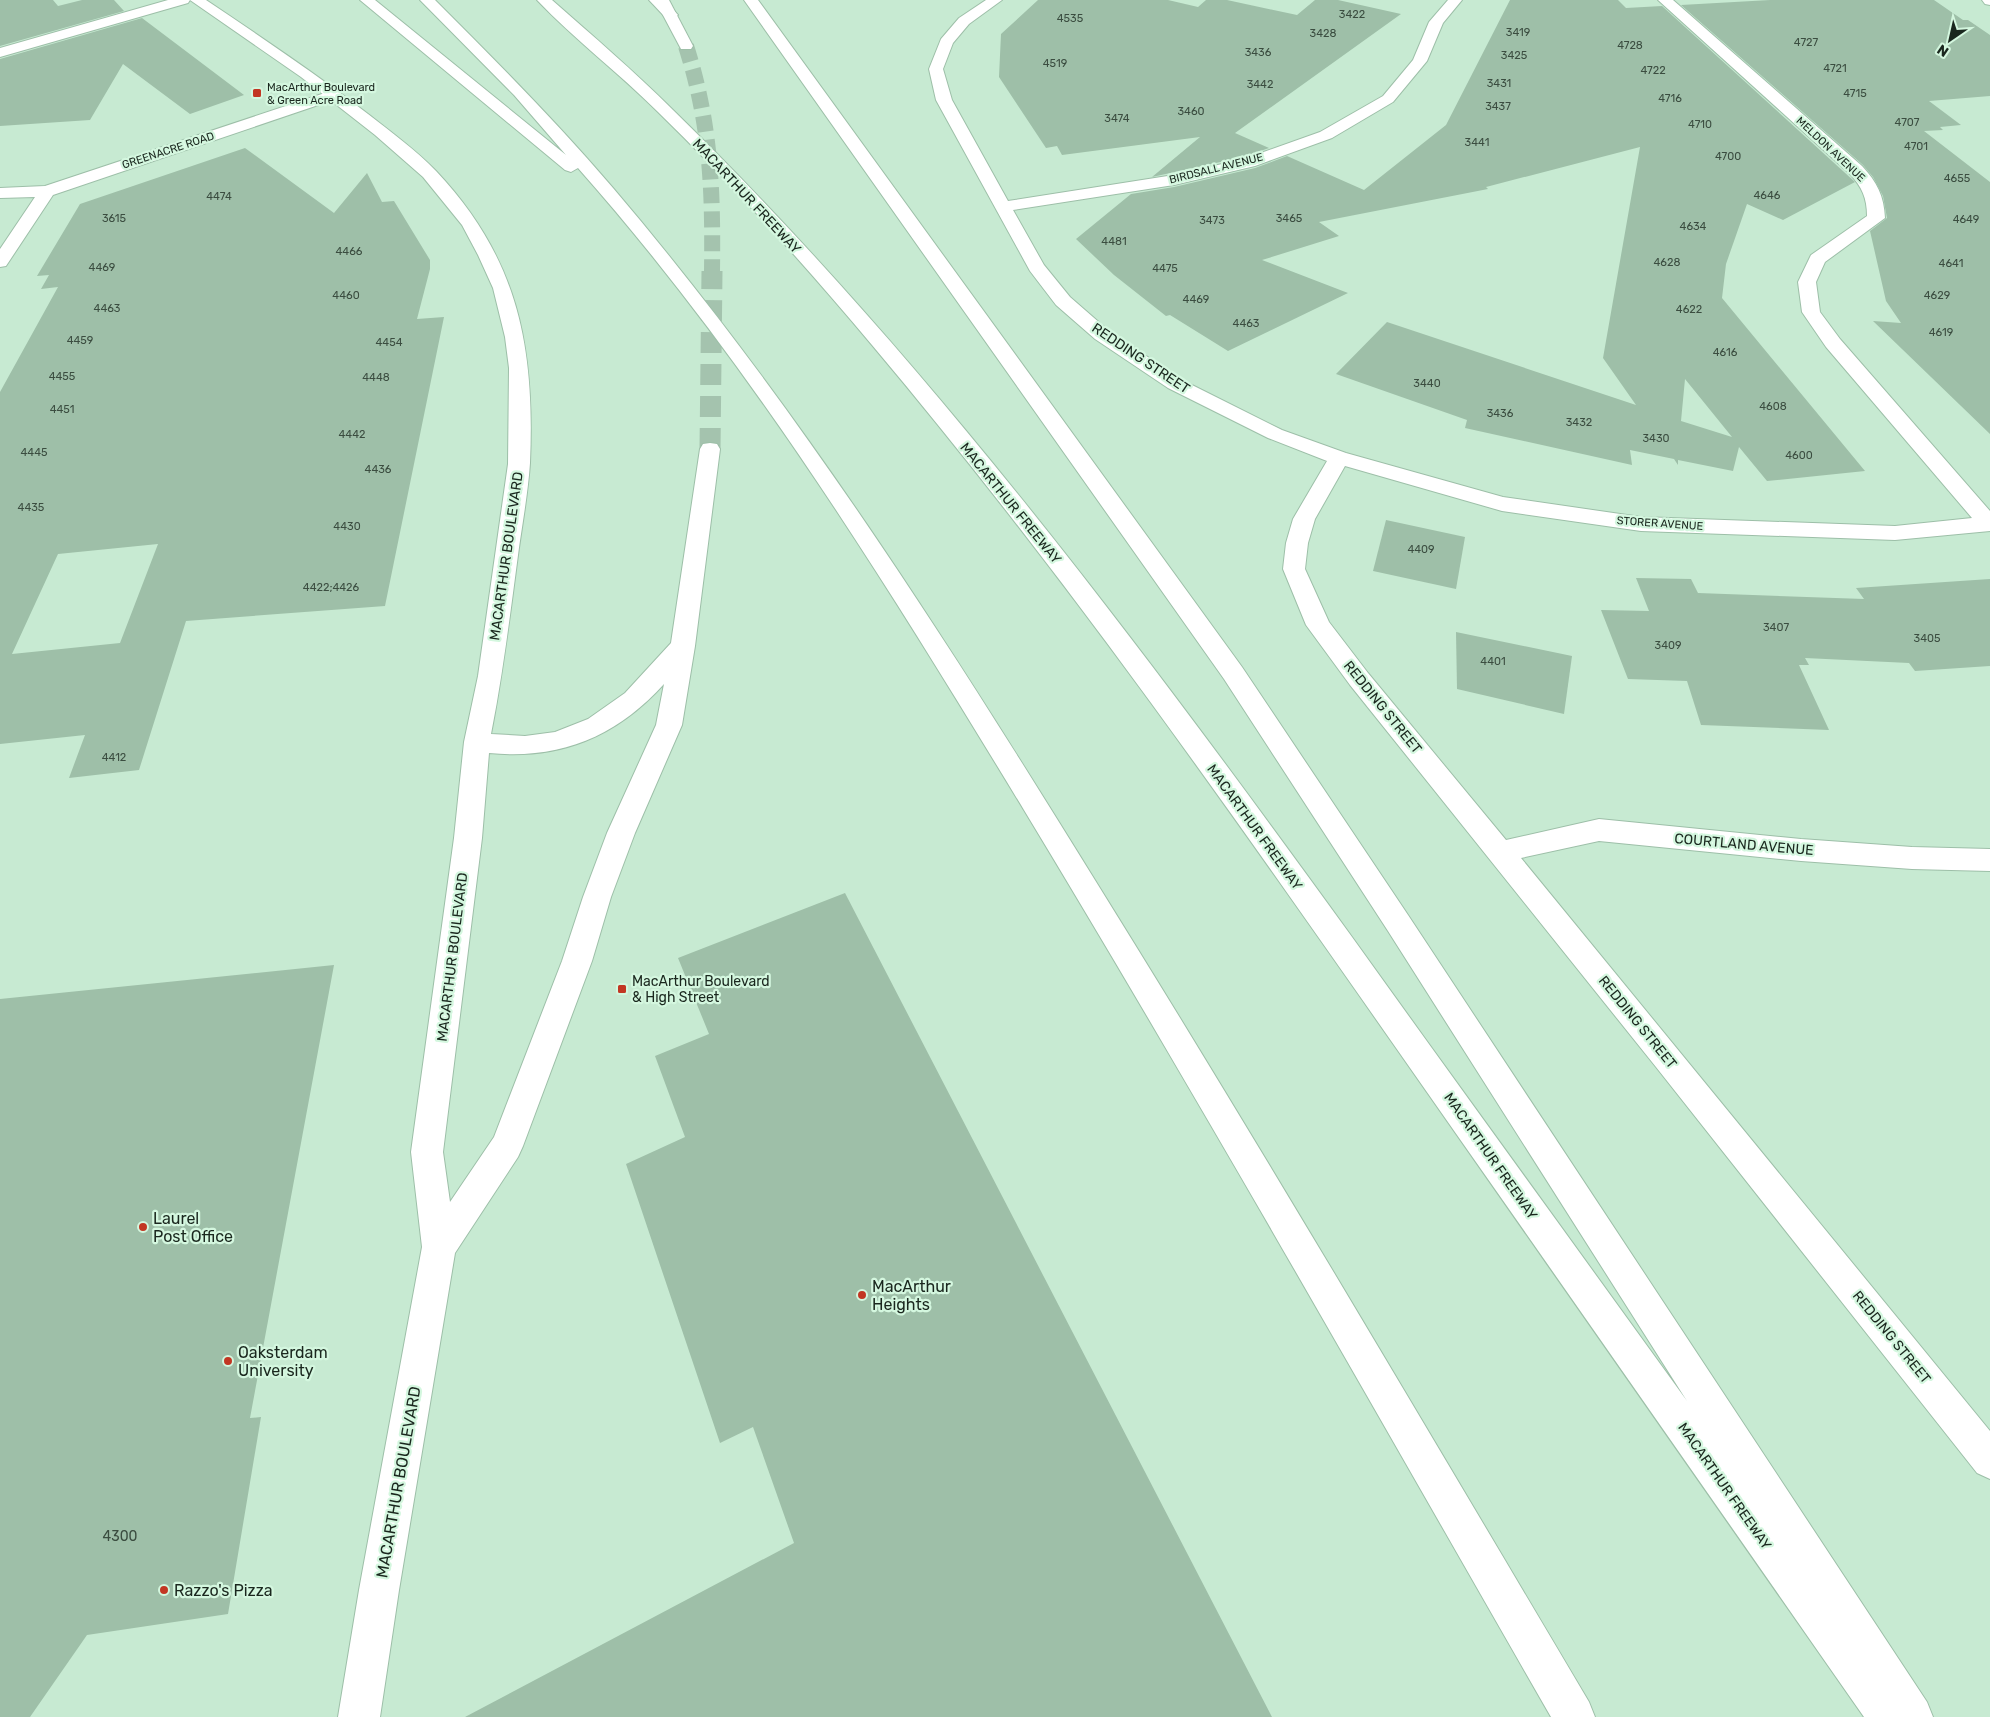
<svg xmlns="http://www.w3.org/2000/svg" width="1990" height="1717" font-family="Rubik,sans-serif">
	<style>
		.building { fill: #9ebfa8; fill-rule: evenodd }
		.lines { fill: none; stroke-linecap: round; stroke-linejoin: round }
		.secondary-tunnel-far1 { stroke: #a4c3ae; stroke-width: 16; stroke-dasharray: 16 8; stroke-linecap: butt }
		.secondary-tunnel { stroke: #a4c3ae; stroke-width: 21; stroke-dasharray: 21 11; stroke-linecap: butt }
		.service-casing { stroke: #9dbfa8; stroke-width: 2 }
		.minor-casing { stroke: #9dbfa8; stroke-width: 2 }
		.secondary-casing { stroke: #9dbfa8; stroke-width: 2 }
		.motorway-casing { stroke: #9dbfa8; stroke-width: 2 }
		.service { fill: #fff; fill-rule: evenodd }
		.minor { fill: #fff; fill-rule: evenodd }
		.secondary { fill: #fff; fill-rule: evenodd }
		.motorway { fill: #fff; fill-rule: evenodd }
		.poi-dot { fill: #c23623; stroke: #d4f7df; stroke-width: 2 }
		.labels { text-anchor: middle; stroke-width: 4.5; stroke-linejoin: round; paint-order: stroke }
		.number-label { font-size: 11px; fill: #3b4d40 }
		.far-poi-label { font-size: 11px; fill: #1a271e; stroke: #d4f7df; text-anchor: start }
		.far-street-label { font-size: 11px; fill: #1a271e; stroke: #d4f7df }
		.street-label { font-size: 14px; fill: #1a271e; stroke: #d4f7df }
		.poi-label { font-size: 14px; fill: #1a271e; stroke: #d4f7df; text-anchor: start }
		.near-number-label { font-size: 14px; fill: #3b4d40 }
		.near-poi-label { font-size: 16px; fill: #1a271e; stroke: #d4f7df; text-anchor: start }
		.near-street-label { font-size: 16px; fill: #1a271e; stroke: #d4f7df }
	</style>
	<rect width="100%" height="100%" fill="#c7ead2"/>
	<!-- building -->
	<g class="building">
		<polygon points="0,0 53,0 58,6 82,0 114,0 124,11 0,46"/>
		<polygon points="1038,0 1168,0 1198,7 1206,0 1227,0 1297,15 1315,0 1338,0 1401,14 1235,133 1269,148 1243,157 1152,177 1200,137 1062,155 1057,146 1046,148 999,77 1001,34"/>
		<path d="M1510,0h108l8,8 36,-2 193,176 -72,38 -36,-16 -21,60 -4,34 143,173 -98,10 -28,-34 -6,24 -55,-11v5l-4,-6 -44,-9 2,15 -167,-37 2,-8 -131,-46 51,-52 249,83 -33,-47 37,-211 -154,40 2,2 -169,33 20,14 -77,24 86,33 -120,58 -58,-36 -4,1 -52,-41 -38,-36 55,-45 43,-7 81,-19 32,-12 77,34 82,-65zM1685,379l47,58 -51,-16z"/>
		<polygon points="1770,0 1934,0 1963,20 1968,20 1990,35 1990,96 1929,101 1961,125 1940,127 1943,130 1924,131 1990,182 1990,434 1873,321 1901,323 1886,301 1870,231 1887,218 1883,196 1873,177 1863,165 1681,5"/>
		<polygon points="142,18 244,95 190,114 123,64 90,120 0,126 0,59"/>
		<path d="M245,148l89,65 33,-40 15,29 12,-1 36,59v9l-13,50 27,-2 -59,289 -199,15 -47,149 -70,8 16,-43 -85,9v-352l58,-105 -17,2 8,-14 -12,1 43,-72zM158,544l-38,99 -108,11 46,-100z"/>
		<polygon points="1386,520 1465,537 1456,589 1373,571"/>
		<polygon points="1636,578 1691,579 1698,593 1864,599 1856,588 1990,579 1990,666 1915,671 1909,663 1805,658 1809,665 1799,665 1829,730 1701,725 1687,681 1628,679 1601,610 1649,611"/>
		<polygon points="1456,632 1572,656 1564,714 1457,689"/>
		<polygon points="845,893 1272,1717 465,1717 794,1543 753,1427 720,1443 626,1164 685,1137 655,1056 709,1034 678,958"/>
		<polygon points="334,965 250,1418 261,1417 228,1614 87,1635 30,1717 0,1717 0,999"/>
	</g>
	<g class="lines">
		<!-- secondary-tunnel-far1 -->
		<path class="secondary-tunnel-far1" d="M686,46c25,79 27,144 26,226"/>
		<!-- secondary-tunnel -->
		<polyline class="secondary-tunnel" points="710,449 712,271"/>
		<!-- service casing -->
		<g class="service-casing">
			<polygon id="service" points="168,0 190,0 188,3 0,57 0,48"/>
		</g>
		<!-- minor casing -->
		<g class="minor-casing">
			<g id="minor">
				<path d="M986,0h16l-33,24 -16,19 -10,26 9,31 56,101 166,-26 70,-16 76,-27 63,-36 30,-36 16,-38 19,-22h14l-19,23 -16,38 -34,41 -61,36 -77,28 -81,19 -161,25 31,55 26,32 39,34 73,49 100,50 64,23 157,44 138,20 254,9 77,-8 -146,-171 -24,-35 -4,-30 13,-27 56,-39c0,-18 -5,-29 -17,-42l-192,-174h15l189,166c15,16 22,30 23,52l-60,44 -9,20 4,30 20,27 150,172v20l-95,9 -254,-9 -139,-20 -157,-45 -30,53 -7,24 -3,26 24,53 39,51 138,167 93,-21 202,20 111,8 78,2v22l-78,-2 -111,-8 -202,-20 -78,17 469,573v48l-13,-6 -321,-406 -306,-382 -44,-60 -23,-56 3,-26 7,-24 34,-58 -59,-23 -100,-50 -73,-49 -39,-34 -26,-34 -94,-171 -7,-31 12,-30 18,-21z"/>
				<polygon points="1982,0 1990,0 1990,5 1985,4"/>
				<polygon points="334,90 339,92 342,95 339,98 53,195 6,266 0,267 0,249 35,197 0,198 0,188 45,186"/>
			</g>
		</g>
		<!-- secondary casing -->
		<g class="secondary-casing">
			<g id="secondary">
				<path d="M190,0h16c55,37 110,74 162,114 23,18 48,36 68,57 82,87 99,175 94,292 -2,31 -8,62 -12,92 -8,60 -15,119 -27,179l34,2 30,-4 33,-13 37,-26 46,-50 29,-194 3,-5 7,-1 7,1 3,5 -25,197 -13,79 -47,108 -24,64 -19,64 -69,185 -5,11 -63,96 -56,337 -19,127h-42l21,-127 63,-343 -11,-95 43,-314 10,-96 14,-66 30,-212 1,-96 -4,-31 -12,-49 -15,-33 -16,-30 -39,-48 -48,-42 -74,-58zM664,684l-8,41 -49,108 -24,64 -21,64 -68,176 -44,65 -7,-50 39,-314 7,-85c71,7 127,-16 175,-69z"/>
				<polygon points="655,0 669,0 693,46 691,49 681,49"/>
			</g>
		</g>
		<!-- motorway casing -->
		<g class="motorway-casing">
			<g id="motorway">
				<path d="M360,0h15l191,155 -52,-60 -94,-95h15c61,61 122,122 178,188 184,216 336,456 485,697 168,270 329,544 491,817l6,15h-44c-174,-303 -346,-608 -527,-907 -135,-222 -273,-447 -446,-642l-7,4 -6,-2z"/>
				<path d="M537,0h15c41,36 82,71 121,110 254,248 471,540 679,827 111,155 223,309 335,464l-299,-470 -164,-252 -480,-679h14l484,667 166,248 519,787 6,15h-69c-156,-224 -313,-448 -470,-672 -167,-239 -334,-477 -522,-700 -68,-81 -139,-160 -215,-234 -38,-38 -83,-72 -120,-111z"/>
				<polygon points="649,0 664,0 678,15 671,19 666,18"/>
			</g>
		</g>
		<!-- service -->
		<use href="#service" class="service"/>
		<!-- minor -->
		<use href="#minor" class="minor"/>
		<!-- secondary -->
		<use href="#secondary" class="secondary"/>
		<!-- motorway -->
		<use href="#motorway" class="motorway"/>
	</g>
	<!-- markers -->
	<g class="poi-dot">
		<rect x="252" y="88" width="10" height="10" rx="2.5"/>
		<rect x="617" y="984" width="10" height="10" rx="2.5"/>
		<circle cx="143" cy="1227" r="5"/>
		<circle cx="862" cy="1295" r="5"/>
		<circle cx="228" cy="1361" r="5"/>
		<circle cx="164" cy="1590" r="5"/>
	</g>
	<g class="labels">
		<!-- number labels -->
		<g class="number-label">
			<text x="1352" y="18">3422</text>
			<text x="1070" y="22">4535</text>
			<text x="1518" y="36">3419</text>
			<text x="1323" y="37">3428</text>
			<text x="1806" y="46">4727</text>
			<text x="1630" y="49">4728</text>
			<text x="1258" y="56">3436</text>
			<text x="1514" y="59">3425</text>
			<text x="1055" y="67">4519</text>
			<text x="1835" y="72">4721</text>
			<text x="1653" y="74">4722</text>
			<text x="1499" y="87">3431</text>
			<text x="1260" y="88">3442</text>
			<text x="1855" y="97">4715</text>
			<text x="1670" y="102">4716</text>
			<text x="1498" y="110">3437</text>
			<text x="1191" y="115">3460</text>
			<text x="1117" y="122">3474</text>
			<text x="1907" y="126">4707</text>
			<text x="1700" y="128">4710</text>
			<text x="1477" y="146">3441</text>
			<text x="1916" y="150">4701</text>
			<text x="1728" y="160">4700</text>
			<text x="1957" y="182">4655</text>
			<text x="1767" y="199">4646</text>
			<text x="219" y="200">4474</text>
			<text x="114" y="222">3615</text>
			<text x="1289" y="222">3465</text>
			<text x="1966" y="223">4649</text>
			<text x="1212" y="224">3473</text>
			<text x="1693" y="230">4634</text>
			<text x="1114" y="245">4481</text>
			<text x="349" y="255">4466</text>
			<text x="1667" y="266">4628</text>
			<text x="1951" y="267">4641</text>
			<text x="102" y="271">4469</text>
			<text x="1165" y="272">4475</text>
			<text x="346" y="299">4460</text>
			<text x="1937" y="299">4629</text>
			<text x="1196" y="303">4469</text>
			<text x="107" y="312">4463</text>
			<text x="1689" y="313">4622</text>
			<text x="1246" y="327">4463</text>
			<text x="1941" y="336">4619</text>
			<text x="80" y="344">4459</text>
			<text x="389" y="346">4454</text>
			<text x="1725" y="356">4616</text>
			<text x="62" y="380">4455</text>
			<text x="376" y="381">4448</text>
			<text x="1427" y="387">3440</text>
			<text x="1773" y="410">4608</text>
			<text x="62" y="413">4451</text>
			<text x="1500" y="417">3436</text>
			<text x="1579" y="426">3432</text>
			<text x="352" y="438">4442</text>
			<text x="1656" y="442">3430</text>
			<text x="34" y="456">4445</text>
			<text x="1799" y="459">4600</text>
			<text x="378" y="473">4436</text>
			<text x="31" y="511">4435</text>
			<text x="347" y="530">4430</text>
			<text x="1421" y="553">4409</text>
			<text x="331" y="591">4422;4426</text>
			<text x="1776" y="631">3407</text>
			<text x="1927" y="642">3405</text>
			<text x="1668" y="649">3409</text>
			<text x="1493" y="665">4401</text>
			<text x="114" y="761">4412</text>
		</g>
		<!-- far-poi labels -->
		<g class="far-poi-label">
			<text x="267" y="91">MacArthur Boulevard<tspan x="267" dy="13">&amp; Green Acre Road</tspan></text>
		</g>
		<!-- far-street labels -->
		<g class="far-street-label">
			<text transform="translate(1831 149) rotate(43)" y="4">MELDON AVENUE</text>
			<text transform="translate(168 150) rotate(-18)" y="4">GREENACRE ROAD</text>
			<text transform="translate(1216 168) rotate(-14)" y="4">BIRDSALL AVENUE</text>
			<text transform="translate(1660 523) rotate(4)" y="4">STORER AVENUE</text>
		</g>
		<!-- street labels -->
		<g class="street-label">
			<text transform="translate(747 196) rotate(47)" y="5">MACARTHUR FREEWAY</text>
			<text transform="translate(1141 358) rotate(34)" y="5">REDDING STREET</text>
			<text transform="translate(1011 503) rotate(51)" y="5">MACARTHUR FREEWAY</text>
			<text transform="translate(506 556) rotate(-82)" y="5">MACARTHUR BOULEVARD</text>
			<text transform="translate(1383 707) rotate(51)" y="5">REDDING STREET</text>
			<text transform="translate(1255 827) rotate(54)" y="5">MACARTHUR FREEWAY</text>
			<text transform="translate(1744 844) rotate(5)" y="5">COURTLAND AVENUE</text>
			<text transform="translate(452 957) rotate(-83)" y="5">MACARTHUR BOULEVARD</text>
			<text transform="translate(1638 1022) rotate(51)" y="5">REDDING STREET</text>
			<text transform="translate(1491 1156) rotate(55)" y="5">MACARTHUR FREEWAY</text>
			<text transform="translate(1892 1337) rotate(51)" y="5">REDDING STREET</text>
			<text transform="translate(1725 1486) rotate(55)" y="5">MACARTHUR FREEWAY</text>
		</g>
		<!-- poi labels -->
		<g class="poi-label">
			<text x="632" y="986">MacArthur Boulevard<tspan x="632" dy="16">&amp; High Street</tspan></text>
		</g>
		<!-- near-number labels -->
		<g class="near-number-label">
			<text x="120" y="1541">4300</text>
		</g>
		<!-- near-poi labels -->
		<g class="near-poi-label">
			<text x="153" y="1224">Laurel<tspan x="153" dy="18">Post Office</tspan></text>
			<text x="872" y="1292">MacArthur<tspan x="872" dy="18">Heights</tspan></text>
			<text x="238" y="1358">Oaksterdam<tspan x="238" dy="18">University</tspan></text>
			<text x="174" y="1596">Razzo's Pizza</text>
		</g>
		<!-- near-street labels -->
		<g class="near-street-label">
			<text transform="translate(398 1482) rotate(-80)" y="6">MACARTHUR BOULEVARD</text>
		</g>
	</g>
	<!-- north arrow -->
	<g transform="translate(1950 40) rotate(214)" stroke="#d4f7df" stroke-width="4" paint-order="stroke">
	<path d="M0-4L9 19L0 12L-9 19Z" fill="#1a271e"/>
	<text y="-8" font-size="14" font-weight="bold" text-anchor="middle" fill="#1a271e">N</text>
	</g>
</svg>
